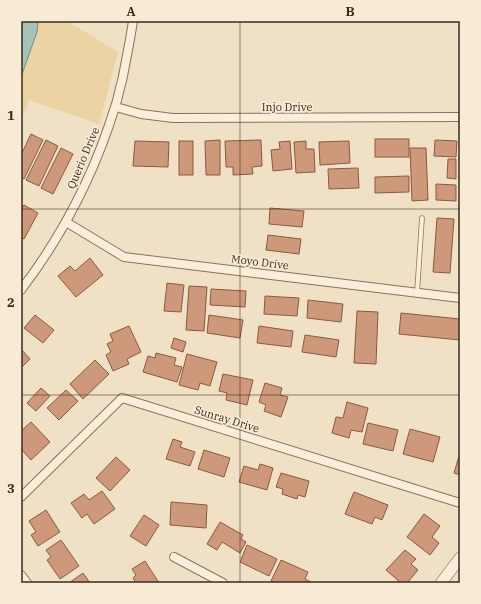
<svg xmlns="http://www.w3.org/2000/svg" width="481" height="604" font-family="'IBM Plex Serif',serif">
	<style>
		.sand { fill: #ebd3a3 }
		.water { fill: #a7c3b9; stroke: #6e9286 }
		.building { fill: #ce987b; stroke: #8b5940 }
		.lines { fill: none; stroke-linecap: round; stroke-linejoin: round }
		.service-casing { stroke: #8b715b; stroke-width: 5.5 }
		.minor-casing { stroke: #8b715b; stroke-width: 10 }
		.tertiary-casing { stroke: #8b715b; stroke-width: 12 }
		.service { stroke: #faeeda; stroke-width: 4 }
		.minor { stroke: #faeeda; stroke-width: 8 }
		.tertiary { stroke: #faeeda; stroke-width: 11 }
		.grid { fill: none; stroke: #3b2b1f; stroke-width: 1; stroke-opacity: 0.55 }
		.labels { text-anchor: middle; stroke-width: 3.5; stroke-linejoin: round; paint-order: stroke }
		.street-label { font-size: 11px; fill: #3b2b1f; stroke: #f7ebd6 }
		.neatline { fill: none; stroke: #3b2b1f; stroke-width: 1.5 }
		.grid-label { font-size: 13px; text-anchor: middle; font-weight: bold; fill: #3b2b1f }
	</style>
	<rect width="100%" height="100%" fill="#efe0c6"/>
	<!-- sand -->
	<polygon class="sand" points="21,21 67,21 118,52 99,124 29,100 21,121"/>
	<!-- water -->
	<polygon class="water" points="22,21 38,21 37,32 21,77"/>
	<!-- building -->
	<g class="building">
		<polygon points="31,134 43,140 24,179 21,178 21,155"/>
		<rect x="375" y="139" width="34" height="18"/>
		<polygon points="46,140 58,146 39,186 26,180"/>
		<polygon points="220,140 220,175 206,175 205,141"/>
		<polygon points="261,140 262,166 252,167 253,174 233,175 233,167 226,167 225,141"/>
		<polygon points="435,140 457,141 456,157 434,156"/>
		<polygon points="135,141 169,142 168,167 133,166"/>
		<rect x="179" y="141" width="14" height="34"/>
		<polygon points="290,141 292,169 273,171 271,150 280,149 279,142"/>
		<polygon points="306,141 306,149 314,149 315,172 296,173 294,142"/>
		<polygon points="349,141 350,163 320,165 319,142"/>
		<polygon points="61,148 73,154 53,194 41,188"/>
		<polygon points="410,148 426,148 428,200 412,201"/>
		<polygon points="448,159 456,159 456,179 447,178"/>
		<polygon points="358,168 359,188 329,189 328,169"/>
		<polygon points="409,176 409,192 375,193 375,177"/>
		<polygon points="436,184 456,185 456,201 436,200"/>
		<polygon points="24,205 38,213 24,239 21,237 21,210"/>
		<polygon points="270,208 304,211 302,227 269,224"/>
		<polygon points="437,218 454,219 450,273 433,272"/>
		<polygon points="268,235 301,239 299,254 266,250"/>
		<polygon points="90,258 103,275 76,297 58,276 70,266 75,271"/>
		<polygon points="167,283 184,285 181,312 164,311"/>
		<polygon points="189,286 207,287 204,331 186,330"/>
		<polygon points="211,289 246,291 245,307 210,305"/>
		<polygon points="265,296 299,298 297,316 264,314"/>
		<polygon points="308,300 343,304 341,322 307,318"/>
		<polygon points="357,311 378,312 376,364 354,363"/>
		<polygon points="401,313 460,319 460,340 399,334"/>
		<polygon points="35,315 54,330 43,343 24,328"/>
		<polygon points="209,315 243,320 240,338 207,333"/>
		<polygon points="129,326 141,352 127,359 129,364 113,371 106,355 111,352 107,344 113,341 110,334"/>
		<polygon points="259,326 293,331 291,347 257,343"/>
		<polygon points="305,335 339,340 336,357 302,352"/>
		<polygon points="174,338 186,342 183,352 171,348"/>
		<polygon points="21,349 30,359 21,368"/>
		<polygon points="156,353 176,358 174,365 182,367 177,382 143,372 148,356 155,358"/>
		<polygon points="187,354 217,362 210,386 200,383 198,390 179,385"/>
		<polygon points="95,360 109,374 83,399 70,384"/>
		<polygon points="223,374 253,380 247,405 226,400 227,393 219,391"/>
		<polygon points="265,383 282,388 280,395 288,397 281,417 264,411 266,405 259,402"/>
		<polygon points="41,388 50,396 36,411 27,403"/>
		<polygon points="66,390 78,401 59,420 47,408"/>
		<polygon points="347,402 368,408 362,432 351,430 349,438 332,433 336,417 343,418"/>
		<polygon points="31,422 50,442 31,460 21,449 21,431"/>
		<polygon points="368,423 398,430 393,451 363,444"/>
		<polygon points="410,429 440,437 433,462 403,454"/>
		<polygon points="173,439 182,442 180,447 195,452 190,466 166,459"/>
		<polygon points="204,450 230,458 224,477 198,469"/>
		<polygon points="459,456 460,456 460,475 454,473"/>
		<polygon points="116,457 130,470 110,491 96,478"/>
		<polygon points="260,464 273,468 267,490 239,482 244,466 258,470"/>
		<polygon points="281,473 309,481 305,497 298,495 297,499 282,494 283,489 276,487"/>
		<polygon points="102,491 115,509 94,524 87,514 82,518 71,503 84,494 89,500"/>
		<polygon points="354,492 388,505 382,520 375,517 372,524 345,514"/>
		<polygon points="171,502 207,505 206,528 170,525"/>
		<polygon points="46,510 60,532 38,546 31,535 36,532 29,521"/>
		<polygon points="424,514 440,526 432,537 439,543 430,555 407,537"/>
		<polygon points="144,515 159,525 146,546 130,536"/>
		<polygon points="220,522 243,535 241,539 246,542 240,553 222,542 217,550 207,544"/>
		<polygon points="61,540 79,566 60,579 47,560 51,557 46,550"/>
		<polygon points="247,545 277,559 269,576 240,562"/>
		<polygon points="405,550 416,559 411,564 418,570 407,583 401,583 386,570"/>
		<polygon points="281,560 308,572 305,579 311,582 311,583 275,583 271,581"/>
		<polygon points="145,561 159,583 136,583 133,578 136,575 132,569"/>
		<polygon points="83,573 90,583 69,583"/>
	</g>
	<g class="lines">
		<!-- service casing -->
		<g class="service-casing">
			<polyline id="service" points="417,293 422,218"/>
		</g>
		<!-- minor casing -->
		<g class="minor-casing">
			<g id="minor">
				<polyline points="116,107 141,114 173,118 460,117"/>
				<polyline points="66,222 124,257 460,298"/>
				<path d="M21,290c41,-54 74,-118 94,-183 3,-8 4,-17 7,-26 4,-20 8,-40 11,-60"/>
				<polyline points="21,497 122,398 460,503"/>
				<polyline points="174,557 223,583"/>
				<polyline points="21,575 27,583"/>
			</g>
		</g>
		<!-- tertiary casing -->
		<g class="tertiary-casing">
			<polyline id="tertiary" points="441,583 460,558"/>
		</g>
		<!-- service -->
		<use href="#service" class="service"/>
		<!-- minor -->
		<use href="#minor" class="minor"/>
		<!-- tertiary -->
		<use href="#tertiary" class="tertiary"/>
	</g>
	<!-- grid -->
	<path class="grid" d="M240,21v562M21,209h439M21,395h439"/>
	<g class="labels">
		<!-- street labels -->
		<g class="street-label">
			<text x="287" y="111">Injo Drive</text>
			<text transform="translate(83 158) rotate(-67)" y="4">Querio Drive</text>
			<text transform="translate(260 262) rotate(7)" y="4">Moyo Drive</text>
			<text transform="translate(227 419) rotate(17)" y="4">Sunray Drive</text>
		</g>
	</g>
	<!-- border -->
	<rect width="481" height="604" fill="none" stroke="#f7ebd6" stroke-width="44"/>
	<rect x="22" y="22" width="437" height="560" class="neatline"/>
	<g class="grid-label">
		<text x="131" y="16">A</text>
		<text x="350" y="16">B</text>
		<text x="11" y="120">1</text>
		<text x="11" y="307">2</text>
		<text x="11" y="493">3</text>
	</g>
</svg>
